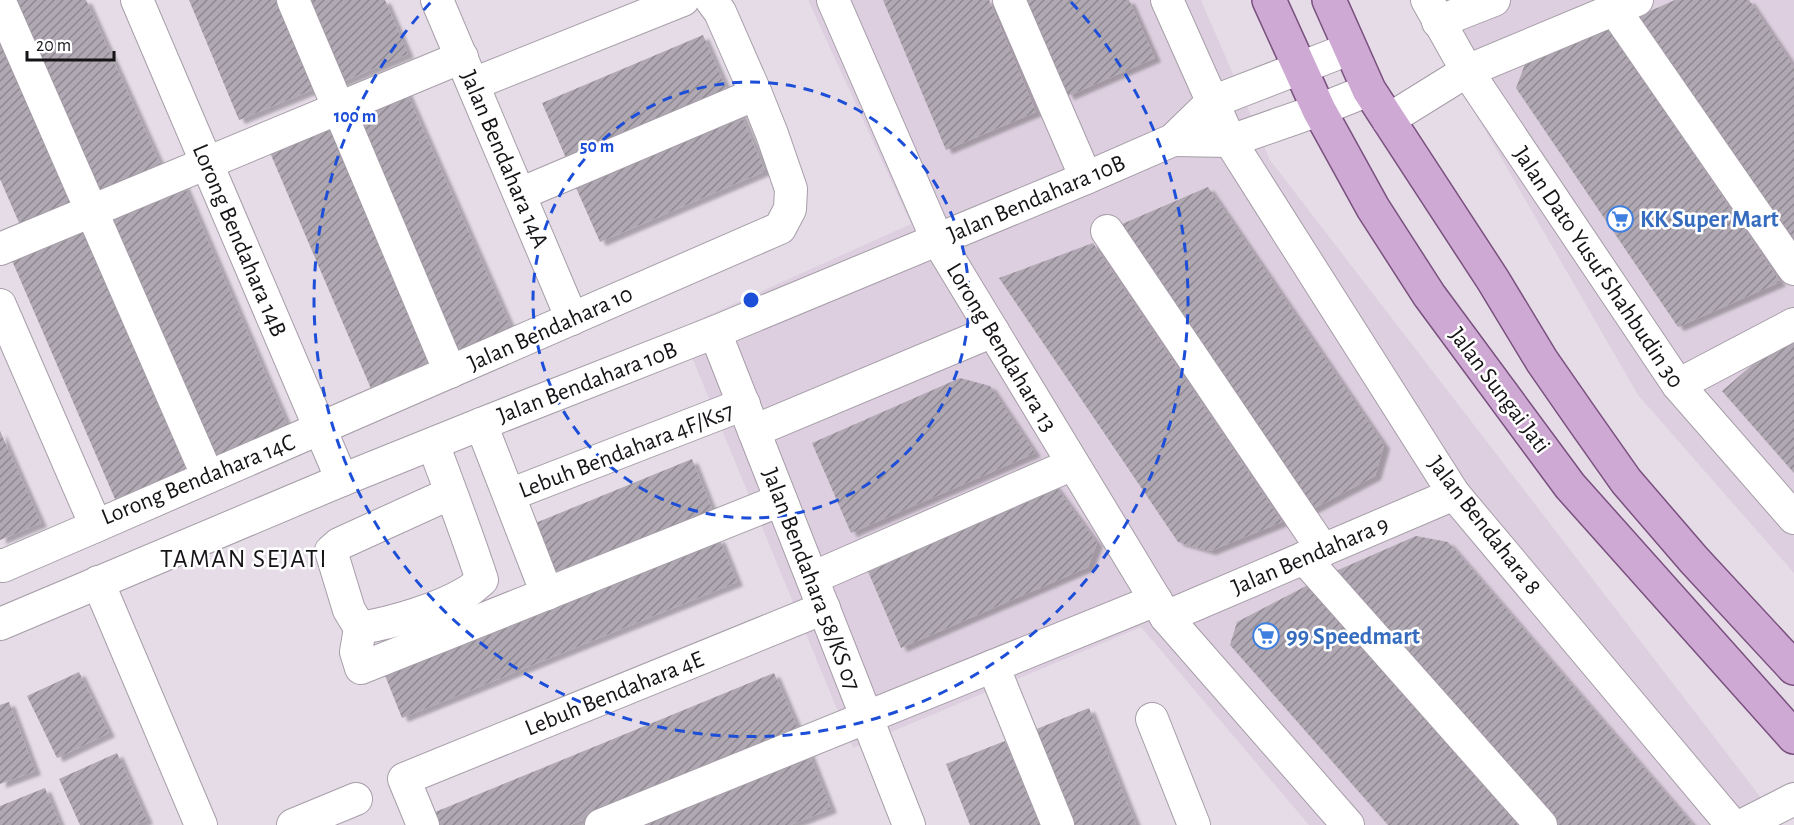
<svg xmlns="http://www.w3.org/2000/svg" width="1794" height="825" font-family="'Alegreya Sans',sans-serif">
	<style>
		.built { fill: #ddcfdf }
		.building { fill: url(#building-hatch); filter: url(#shadow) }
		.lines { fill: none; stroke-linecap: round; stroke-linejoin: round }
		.minor-casing { stroke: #a69da8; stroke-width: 34 }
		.major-casing { stroke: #79507e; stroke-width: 36 }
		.minor { stroke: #fff; stroke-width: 32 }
		.major { stroke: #cea9d3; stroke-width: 33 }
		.ring { fill: none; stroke: #1d4ed8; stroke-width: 3; stroke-dasharray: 10 8 }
		.labels { text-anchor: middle; stroke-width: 5; stroke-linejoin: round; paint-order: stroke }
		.street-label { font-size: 24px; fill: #171418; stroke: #fff }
		.shop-label { font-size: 24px; font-weight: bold; fill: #366cbe; stroke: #fff; text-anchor: start }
		.neighbourhood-label { font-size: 26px; letter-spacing: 1.5px; fill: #171418; stroke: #fff }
		.centre { fill: #1d4ed8; stroke: #fff; stroke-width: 3 }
		.ring-label { font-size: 18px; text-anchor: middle; font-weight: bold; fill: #1d4ed8; stroke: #fff; stroke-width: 5; stroke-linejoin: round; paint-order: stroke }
	</style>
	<defs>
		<pattern id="building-hatch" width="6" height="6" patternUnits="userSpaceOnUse" patternTransform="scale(1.5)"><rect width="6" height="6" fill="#b0a8b2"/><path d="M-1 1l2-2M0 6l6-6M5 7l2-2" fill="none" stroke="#8e8890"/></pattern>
		<filter id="shadow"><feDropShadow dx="6" dy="4" stdDeviation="1.5" flood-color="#0004"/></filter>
	</defs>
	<rect width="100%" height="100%" fill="#e5dce7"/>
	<!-- built -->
	<g class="built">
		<polygon points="808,0 1201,0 1270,160 1782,825 1309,825 1141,627 853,748 680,328 911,224"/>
		<polygon points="1410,0 1794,0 1794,573 1638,395"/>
	</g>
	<!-- building -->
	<g class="building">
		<polygon points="13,0 86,0 161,166 100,193"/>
		<polygon points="189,0 277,0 314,89 239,120"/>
		<polygon points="299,0 385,0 408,54 335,85"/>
		<polygon points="883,0 989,0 1036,112 946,150"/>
		<polygon points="1025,0 1129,0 1155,58 1068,96"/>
		<polygon points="1675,0 1749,0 1794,67 1794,261 1632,19"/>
		<polygon points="1607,26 1780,282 1678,327 1516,88 1525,64"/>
		<polygon points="0,33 76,208 23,232 0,179"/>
		<polygon points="703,35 730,97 569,165 542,103"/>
		<polygon points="405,89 512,330 455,354 349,114"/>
		<polygon points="739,110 765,171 600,242 573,181"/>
		<polygon points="327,123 431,367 372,391 268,148"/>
		<polygon points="183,183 292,436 210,471 100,218"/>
		<polygon points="1208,187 1384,445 1375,476 1309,511 1115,227"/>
		<polygon points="81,226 189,476 118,506 10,256"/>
		<polygon points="1093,243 1164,348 1282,522 1210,551 1178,542 999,278"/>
		<polygon points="1794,329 1794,473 1722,391"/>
		<polygon points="960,378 990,386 1035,453 851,533 812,443"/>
		<polygon points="0,431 41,523 0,540"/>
		<polygon points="692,459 714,514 556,579 533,524"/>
		<polygon points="1050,479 1097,543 1088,567 901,648 863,560"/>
		<polygon points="1416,536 1448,542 1693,825 1546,825 1329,574"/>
		<polygon points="719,538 737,582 402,718 384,673"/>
		<polygon points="1308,585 1518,825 1388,825 1230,645 1237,622"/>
		<polygon points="79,672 109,733 57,758 27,696"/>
		<polygon points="774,673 799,731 570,825 432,825 428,815"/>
		<polygon points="9,702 35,771 0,784 0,705"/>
		<polygon points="1089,708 1136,825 1067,825 1029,732"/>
		<polygon points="1005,741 1040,825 970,825 946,764"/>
		<polygon points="808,751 831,809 790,825 625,825"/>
		<polygon points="117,753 147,820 135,825 80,825 59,779"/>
		<polygon points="45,788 60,825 0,825 0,806"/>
	</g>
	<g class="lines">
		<!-- minor casing -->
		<g class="minor-casing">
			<g id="minor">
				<polyline points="137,0 342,480"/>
				<polyline points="293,0 450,372"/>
				<polyline points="437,0 572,319"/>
				<polyline points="833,0 937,239 1166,617 1348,825"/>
				<polyline points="1009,0 1086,178"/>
				<polyline points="1167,0 1230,141 1454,494 1732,825"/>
				<polyline points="1427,0 1467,71 1678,385 1794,518"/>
				<polyline points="0,2 208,477"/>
				<polyline points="1614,9 1794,269"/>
				<polyline points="1438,22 1494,0"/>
				<polyline points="473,84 683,0"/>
				<polyline points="1388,120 1467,71 1637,0"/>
				<polyline points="1173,140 1230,141 1319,110 1369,90"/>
				<polyline points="520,194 756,94"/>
				<polyline points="1107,231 1323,550"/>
				<polyline points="0,249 462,57"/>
				<polyline points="0,305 96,526"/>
				<polyline points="715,332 909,825"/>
				<polyline points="1678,385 1794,324"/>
				<polyline points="481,424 547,594"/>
				<polyline points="754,431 993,331"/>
				<path d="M433,444c17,45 34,90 49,136 -5,4 -10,9 -15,12 -28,17 -75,31 -107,36l-11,-18 -18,-59 8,-7 112,-51"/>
				<polyline points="509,495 744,404"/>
				<polyline points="1304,558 1541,825"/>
				<polyline points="0,565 3,566 96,526 780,228 790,209 791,189 772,134 756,94 720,12 711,0"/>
				<polyline points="812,578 1073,464"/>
				<polyline points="98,582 201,825"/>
				<polyline points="1166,617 1454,494"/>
				<polyline points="0,624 342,480 481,424 715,332 1086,178 1173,140 1212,102 1349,49"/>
				<polyline points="360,628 356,652 361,668 781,500"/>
				<polyline points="993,666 1058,825"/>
				<polyline points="1152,719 1194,825"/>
				<polyline points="293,825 356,799"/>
				<polyline points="423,825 404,779 824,608"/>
				<polyline points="601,825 1156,600"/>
				<polyline points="1743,825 1794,799"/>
			</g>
		</g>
		<!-- major casing -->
		<g class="major-casing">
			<g id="major">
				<polyline points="1269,0 1319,110 1373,208 1429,295 1570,486 1794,737"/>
				<polyline points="1329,0 1369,90 1493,280 1542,361 1583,420 1626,481 1694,560 1794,668"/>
			</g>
		</g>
		<!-- minor -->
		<use href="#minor" class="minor"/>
		<!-- major -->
		<use href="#major" class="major"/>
	</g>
	<!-- distance rings -->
	<g class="ring">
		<circle cx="751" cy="300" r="218"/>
		<path d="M1071 2A437 437 0 1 1 431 2"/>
	</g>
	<!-- icons -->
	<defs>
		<g id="supermarket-ring" transform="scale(1.35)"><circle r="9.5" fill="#fff" stroke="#3f7fe0" stroke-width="1.5"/><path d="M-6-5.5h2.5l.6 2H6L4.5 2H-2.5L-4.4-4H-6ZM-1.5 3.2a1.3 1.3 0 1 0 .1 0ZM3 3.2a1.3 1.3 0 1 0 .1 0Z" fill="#3f7fe0"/></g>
	</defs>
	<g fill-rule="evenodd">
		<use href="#supermarket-ring" x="1620" y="219"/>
		<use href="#supermarket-ring" x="1266" y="636"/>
	</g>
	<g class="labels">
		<!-- street labels -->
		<g class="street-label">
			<text transform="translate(505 159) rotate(67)" y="8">Jalan Bendahara 14A</text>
			<text transform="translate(1036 198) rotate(-23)" y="8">Jalan Bendahara 10B</text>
			<text transform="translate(240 240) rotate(67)" y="8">Lorong Bendahara 14B</text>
			<text transform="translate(1599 267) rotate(56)" y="8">Jalan Dato Yusuf Shahbudin 30</text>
			<text transform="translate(550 328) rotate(-24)" y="8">Jalan Bendahara 10</text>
			<text transform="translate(1002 347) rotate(59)" y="8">Lorong Bendahara 13</text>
			<text transform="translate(587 382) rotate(-21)" y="8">Jalan Bendahara 10B</text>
			<text transform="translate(1500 390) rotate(53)" y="8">Jalan Sungai Jati</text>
			<text transform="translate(626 450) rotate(-21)" y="8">Lebuh Bendahara 4F/Ks7</text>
			<text transform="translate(198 479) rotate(-22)" y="8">Lorong Bendahara 14C</text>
			<text transform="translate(1485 525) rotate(52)" y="8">Jalan Bendahara 8</text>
			<text transform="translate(1310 555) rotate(-23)" y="8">Jalan Bendahara 9</text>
			<text transform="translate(812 579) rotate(69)" y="8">Jalan Bendahara 58/KS 07</text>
			<text transform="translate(614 693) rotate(-22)" y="8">Lebuh Bendahara 4E</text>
		</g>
		<!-- shop labels -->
		<g class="shop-label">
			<text x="1640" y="227">KK Super Mart</text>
			<text x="1286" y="644">99 Speedmart</text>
		</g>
		<!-- neighbourhood labels -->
		<g class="neighbourhood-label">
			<text x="244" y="567">TAMAN SEJATI</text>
		</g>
	</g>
	<circle cx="751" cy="300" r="9" class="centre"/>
	<g class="ring-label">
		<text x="355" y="122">100 m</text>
		<text x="597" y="152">50 m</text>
	</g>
	<!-- scale -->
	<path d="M27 51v9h87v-9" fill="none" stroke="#171418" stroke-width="3"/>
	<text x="36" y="51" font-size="18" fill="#171418" stroke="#ffffff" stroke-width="4.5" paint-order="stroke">20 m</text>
</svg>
